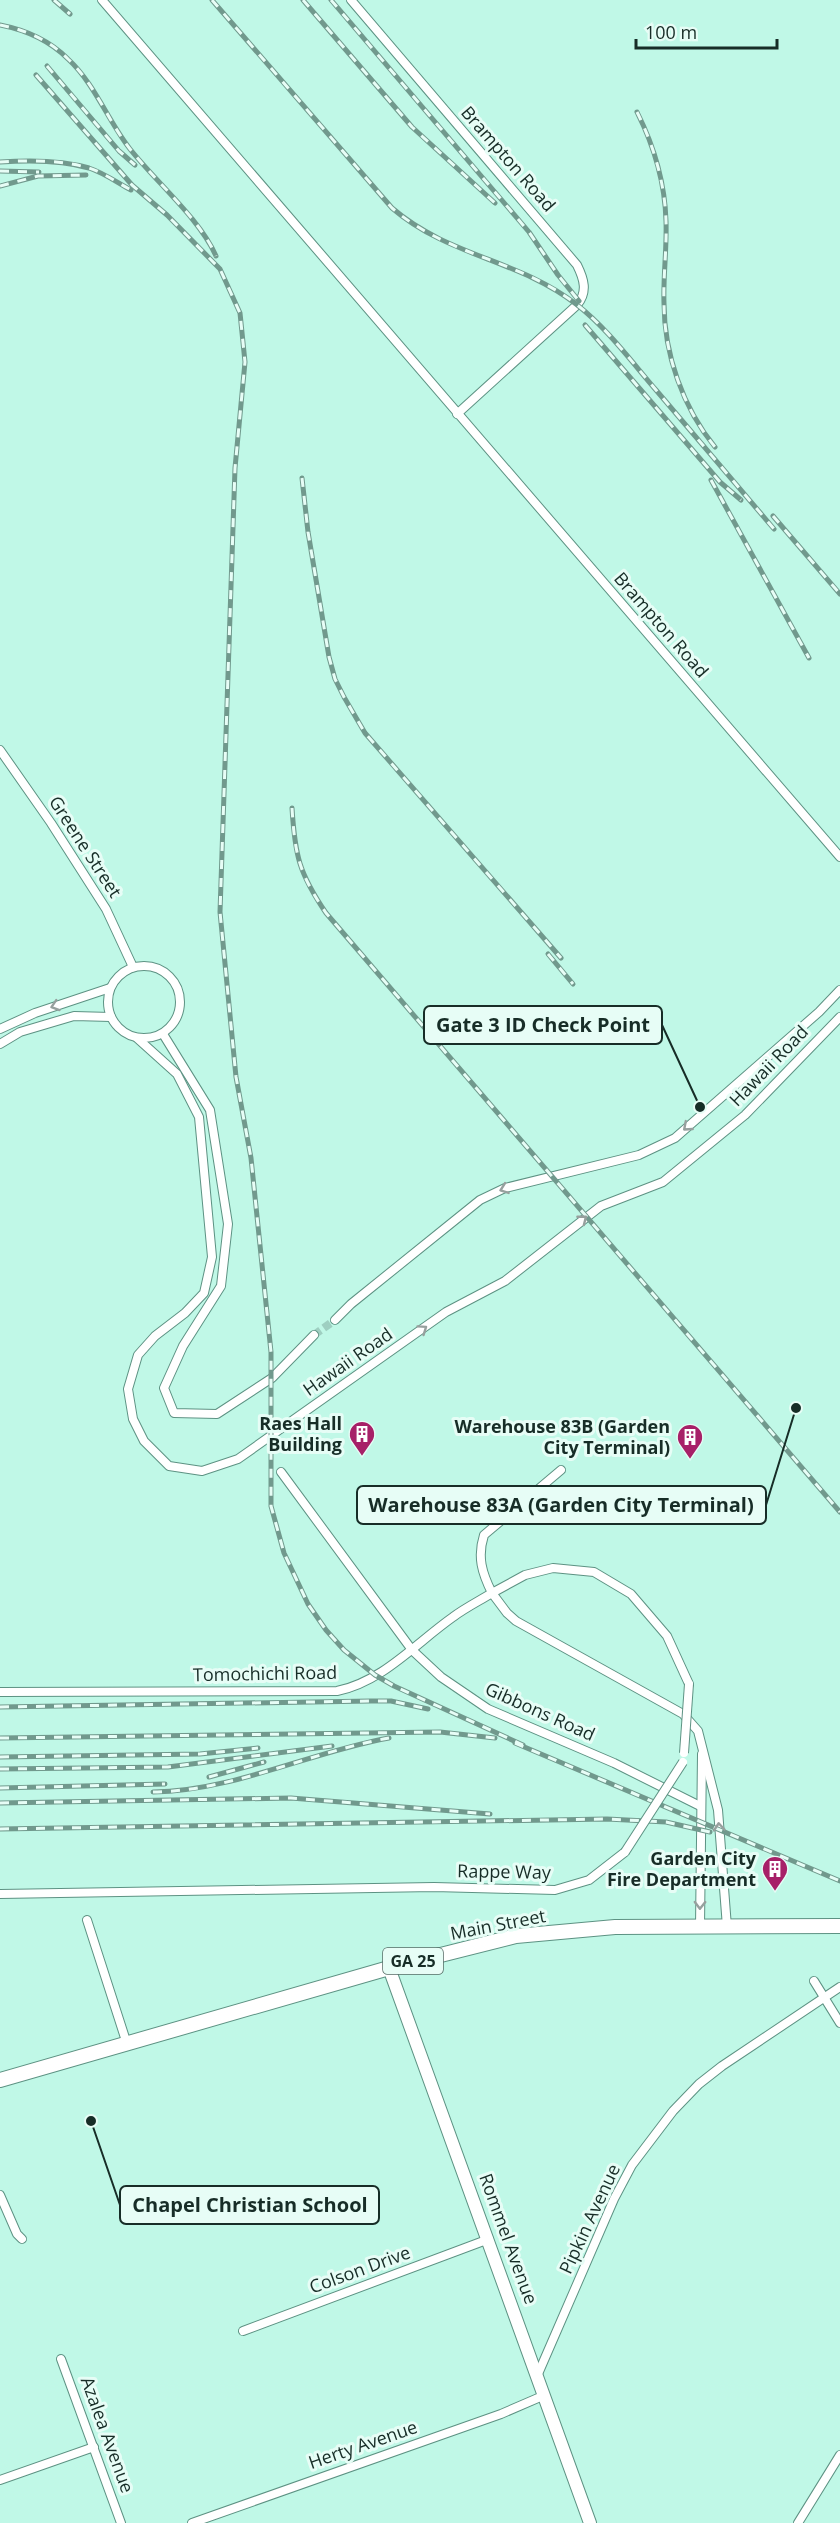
<svg xmlns="http://www.w3.org/2000/svg" width="840" height="2523" font-family="'Open Sans',sans-serif">
	<style>
		.lines { fill: none; stroke-linecap: round; stroke-linejoin: round }
		.street-tunnel { stroke: #9ecfc1; stroke-width: 8; stroke-dasharray: 8 4; stroke-linecap: butt }
		.street-casing { stroke: #5d9283; stroke-width: 10 }
		.secondary-casing { stroke: #5d9283; stroke-width: 14 }
		.primary-casing { stroke: #5d9283; stroke-width: 16 }
		.street { stroke: #fff; stroke-width: 8 }
		.secondary { stroke: #fff; stroke-width: 12 }
		.primary { stroke: #fff; stroke-width: 14 }
		.rail-casing { stroke: #71998d; stroke-width: 5 }
		.rail { stroke: #e7fdf6; stroke-width: 3; stroke-dasharray: 9; stroke-linecap: butt }
		.street-bridge-casing { stroke: #5d9283; stroke-width: 10; stroke-linecap: butt }
		.street-bridge { stroke: #fff; stroke-width: 8 }
		.oneway { stroke: #97a09e }
		.labels { text-anchor: middle; stroke-width: 6; stroke-linejoin: round; paint-order: stroke }
		.shield { fill: #e7fdf6; stroke: #556b65; stroke-width: 1.5 }
		.shield-label { font-size: 16px; font-weight: bold; fill: #172d27 }
		.street-label { font-size: 18px; fill: #172d27; stroke: #e7fdf6 }
		.poi-label { font-size: 18px; font-weight: bold; fill: #172d27; stroke: #e7fdf6; text-anchor: end }
		.leader { fill: none; stroke: #172d27; stroke-width: 2 }
		.callout-dot { fill: #172d27; stroke: #e7fdf6; stroke-width: 2 }
		.callout { fill: #e7fdf6; stroke: #172d27; stroke-width: 2 }
		.callout-label { font-size: 20px; text-anchor: middle; font-weight: bold; fill: #172d27 }
	</style>
	<rect width="100%" height="100%" fill="#c0f8e7"/>
	<g class="lines">
		<!-- street-tunnel -->
		<polyline class="street-tunnel" points="314,1335 335,1320"/>
		<!-- street casing -->
		<g class="street-casing">
			<g id="street">
				<polyline points="102,0 840,857"/>
				<path d="M351,0l226,265c7,14 11,27 0,40l-120,109"/>
				<polyline points="0,750 51,823 106,909 133,967"/>
				<circle cx="144" cy="1002" r="36"/>
				<polyline points="0,1029 35,1013 110,988"/>
				<polyline points="163,1034 210,1110 228,1224 221,1286 183,1346 164,1388 174,1413 217,1414 272,1378 314,1335"/>
				<polyline points="137,1038 177,1074 199,1117 212,1257 204,1293 185,1313 155,1336 138,1355 128,1389 133,1419 144,1441 169,1466 202,1471 238,1459 446,1312 505,1281 601,1206 663,1182 745,1115 840,1017"/>
				<polyline points="0,1044 20,1032 74,1016 111,1017"/>
				<polyline points="335,1320 351,1304 480,1200 505,1188 639,1155 675,1138 819,1012 840,990"/>
				<path d="M561,1470l-77,65c-7,22 -2,38 8,58l33,-18 28,-7 41,4 37,22 36,42 22,48"/>
				<polyline points="281,1472 412,1650 441,1677 488,1709 614,1763 700,1806"/>
				<path d="M0,1692l337,-1c45,-9 79,-48 116,-74 12,-9 26,-16 39,-24l15,20 9,8 167,93 15,17 20,79 9,117"/>
				<polyline points="0,1894 434,1887 555,1890 589,1880 625,1852"/>
				<polyline points="87,1920 127,2044"/>
				<polyline points="700,1927 702,1754"/>
				<polyline points="814,1981 840,2023"/>
				<polyline points="0,2195 17,2234 22,2239"/>
				<polyline points="243,2331 489,2239"/>
				<polyline points="61,2359 121,2523"/>
				<polyline points="538,2374 614,2199 632,2165 673,2111 699,2084 722,2066 840,1987"/>
				<polyline points="0,2480 94,2447"/>
				<polyline points="192,2523 501,2414 545,2395"/>
				<polyline points="798,2523 840,2455"/>
			</g>
		</g>
		<!-- secondary casing -->
		<g class="secondary-casing">
			<polyline id="secondary" points="389,1968 590,2523"/>
		</g>
		<!-- primary casing -->
		<g class="primary-casing">
			<polyline id="primary" points="0,2080 389,1968 516,1936 615,1927 840,1926"/>
		</g>
		<!-- street -->
		<use href="#street" class="street"/>
		<!-- secondary -->
		<use href="#secondary" class="secondary"/>
		<!-- primary -->
		<use href="#primary" class="primary"/>
		<!-- rail casing -->
		<g class="rail-casing">
			<g id="rail">
				<polyline points="54,0 70,14"/>
				<path d="M212,0l180,208c57,49 126,51 184,96 31,24 55,57 80,86 40,47 79,93 118,139"/>
				<polyline points="303,0 412,127 495,203"/>
				<polyline points="331,0 529,232 558,275 579,301"/>
				<path d="M0,25c26,5 49,15 68,34 27,25 40,62 62,90 26,33 70,70 86,107"/>
				<polyline points="47,66 119,151 135,165"/>
				<polyline points="36,75 132,185 167,215 220,269 240,313 245,362 235,468 220,912 236,1077 251,1158 271,1352 271,1506 284,1553 308,1604 326,1630 344,1650 375,1675 394,1686 523,1745"/>
				<path d="M637,112c17,34 28,72 29,109 1,28 -3,55 -2,82 0,51 19,105 51,144"/>
				<path d="M0,162c29,-2 62,-2 89,6 15,5 29,15 42,22"/>
				<polyline points="0,171 39,172"/>
				<polyline points="0,186 38,176 86,175"/>
				<polyline points="585,325 720,482 741,500"/>
				<polyline points="302,478 308,532 329,657 335,679 344,697 365,733 561,958"/>
				<polyline points="711,480 809,658"/>
				<polyline points="773,516 840,594"/>
				<path d="M292,808c3,48 7,65 34,105l514,599"/>
				<polyline points="548,954 573,984"/>
				<polyline points="0,1707 371,1701 391,1701 428,1709"/>
				<polyline points="0,1738 440,1732 495,1738"/>
				<polyline points="515,1743 840,1881"/>
				<polyline points="0,1757 200,1754 258,1748"/>
				<polyline points="0,1769 168,1767 332,1746"/>
				<polyline points="209,1777 264,1762"/>
				<polyline points="0,1788 165,1784"/>
				<path d="M153,1792c81,-1 157,-40 236,-54"/>
				<polyline points="0,1803 291,1798 490,1814"/>
				<polyline points="0,1829 607,1819 666,1822 710,1832"/>
			</g>
		</g>
		<!-- rail -->
		<use href="#rail" class="rail"/>
		<!-- street-bridge casing -->
		<g class="street-bridge-casing">
			<g id="street-bridge">
				<polyline points="684,1753 689,1684"/>
				<polyline points="625,1852 683,1762"/>
			</g>
		</g>
		<!-- street-bridge -->
		<use href="#street-bridge" class="street-bridge"/>
	</g>
	<!-- one-way arrows -->
	<defs><path id="oneway-chevron" d="M-2-3.5L2.5 0L-2 3.5" fill="none" stroke-width="1.6" stroke-linecap="round" stroke-linejoin="round" transform="scale(1.5)"/></defs>
	<g class="oneway">
		<use href="#oneway-chevron" transform="translate(55 1006) rotate(162)"/>
		<use href="#oneway-chevron" transform="translate(687 1127) rotate(139)"/>
		<use href="#oneway-chevron" transform="translate(504 1189) rotate(160)"/>
		<use href="#oneway-chevron" transform="translate(583 1219) rotate(-38)"/>
		<use href="#oneway-chevron" transform="translate(423 1329) rotate(-35)"/>
		<use href="#oneway-chevron" transform="translate(719 1827) rotate(-95)"/>
		<use href="#oneway-chevron" transform="translate(700 1905) rotate(91)"/>
	</g>
	<!-- icons -->
	<defs>
		<g id="building-pin" transform="scale(1.35)"><path d="M0 17L-7.5 6A9.5 9.5 0 1 1 7.5 6Z" fill="#a72068" stroke="#e7fdf6"/><path d="M-4-6H4V6H1V3H-1V6H-4ZM-2.5-4.3h1.7v1.8h-1.7ZM.8-4.3h1.7v1.8H.8ZM-2.5-1h1.7V.8h-1.7ZM.8-1h1.7V.8H.8Z" fill="#fff"/></g>
	</defs>
	<g fill-rule="evenodd">
		<use href="#building-pin" x="362" y="1434"/>
		<use href="#building-pin" x="690" y="1437"/>
		<use href="#building-pin" x="775" y="1869"/>
	</g>
	<g class="labels">
		<!-- shield labels -->
		<rect class="shield" x="383" y="1948" width="60" height="26" rx="4.5"/>
		<g class="shield-label">
			<text x="413" y="1967">GA 25</text>
		</g>
		<!-- street labels -->
		<g class="street-label">
			<text transform="translate(508 159) rotate(49)" y="6">Brampton Road</text>
			<text transform="translate(661 625) rotate(49)" y="6">Brampton Road</text>
			<text transform="translate(85 847) rotate(57)" y="6">Greene Street</text>
			<text transform="translate(769 1066) rotate(-46)" y="6">Hawaii Road</text>
			<text transform="translate(348 1362) rotate(-35)" y="6">Hawaii Road</text>
			<text transform="translate(265 1674) rotate(-1)" y="6">Tomochichi Road</text>
			<text transform="translate(540 1712) rotate(24)" y="6">Gibbons Road</text>
			<text transform="translate(504 1872) rotate(1)" y="6">Rappe Way</text>
			<text transform="translate(498 1925) rotate(-11)" y="6">Main Street</text>
			<text transform="translate(590 2219) rotate(-65)" y="6">Pipkin Avenue</text>
			<text transform="translate(508 2239) rotate(70)" y="6">Rommel Avenue</text>
			<text transform="translate(360 2270) rotate(-20)" y="6">Colson Drive</text>
			<text transform="translate(107 2435) rotate(70)" y="6">Azalea Avenue</text>
			<text transform="translate(363 2445) rotate(-19)" y="6">Herty Avenue</text>
		</g>
		<!-- poi labels -->
		<g class="poi-label">
			<text x="342" y="1430">Raes Hall<tspan x="342" dy="21">Building</tspan></text>
			<text x="670" y="1433">Warehouse 83B (Garden<tspan x="670" dy="21">City Terminal)</tspan></text>
			<text x="756" y="1865">Garden City<tspan x="756" dy="21">Fire Department</tspan></text>
		</g>
	</g>
	<!-- callouts -->
	<path class="leader" d="M700 1107L662 1025M796 1408L766 1505M91 2121L120 2205"/>
	<g class="callout-dot">
		<circle cx="700" cy="1107" r="6"/>
		<circle cx="796" cy="1408" r="6"/>
		<circle cx="91" cy="2121" r="6"/>
	</g>
	<g class="callout">
		<rect x="424" y="1006" width="238" height="38" rx="6"/>
		<rect x="357" y="1486" width="409" height="38" rx="6"/>
		<rect x="120" y="2186" width="259" height="38" rx="6"/>
	</g>
	<g class="callout-label">
		<text x="543" y="1032">Gate 3 ID Check Point</text>
		<text x="561" y="1512">Warehouse 83A (Garden City Terminal)</text>
		<text x="250" y="2212">Chapel Christian School</text>
	</g>
	<!-- scale -->
	<path d="M636 39v9h141v-9" fill="none" stroke="#172d27" stroke-width="3"/>
	<text x="645" y="39" font-size="18" fill="#172d27" stroke="#e7fdf6" stroke-width="4.5" paint-order="stroke">100 m</text>
</svg>
